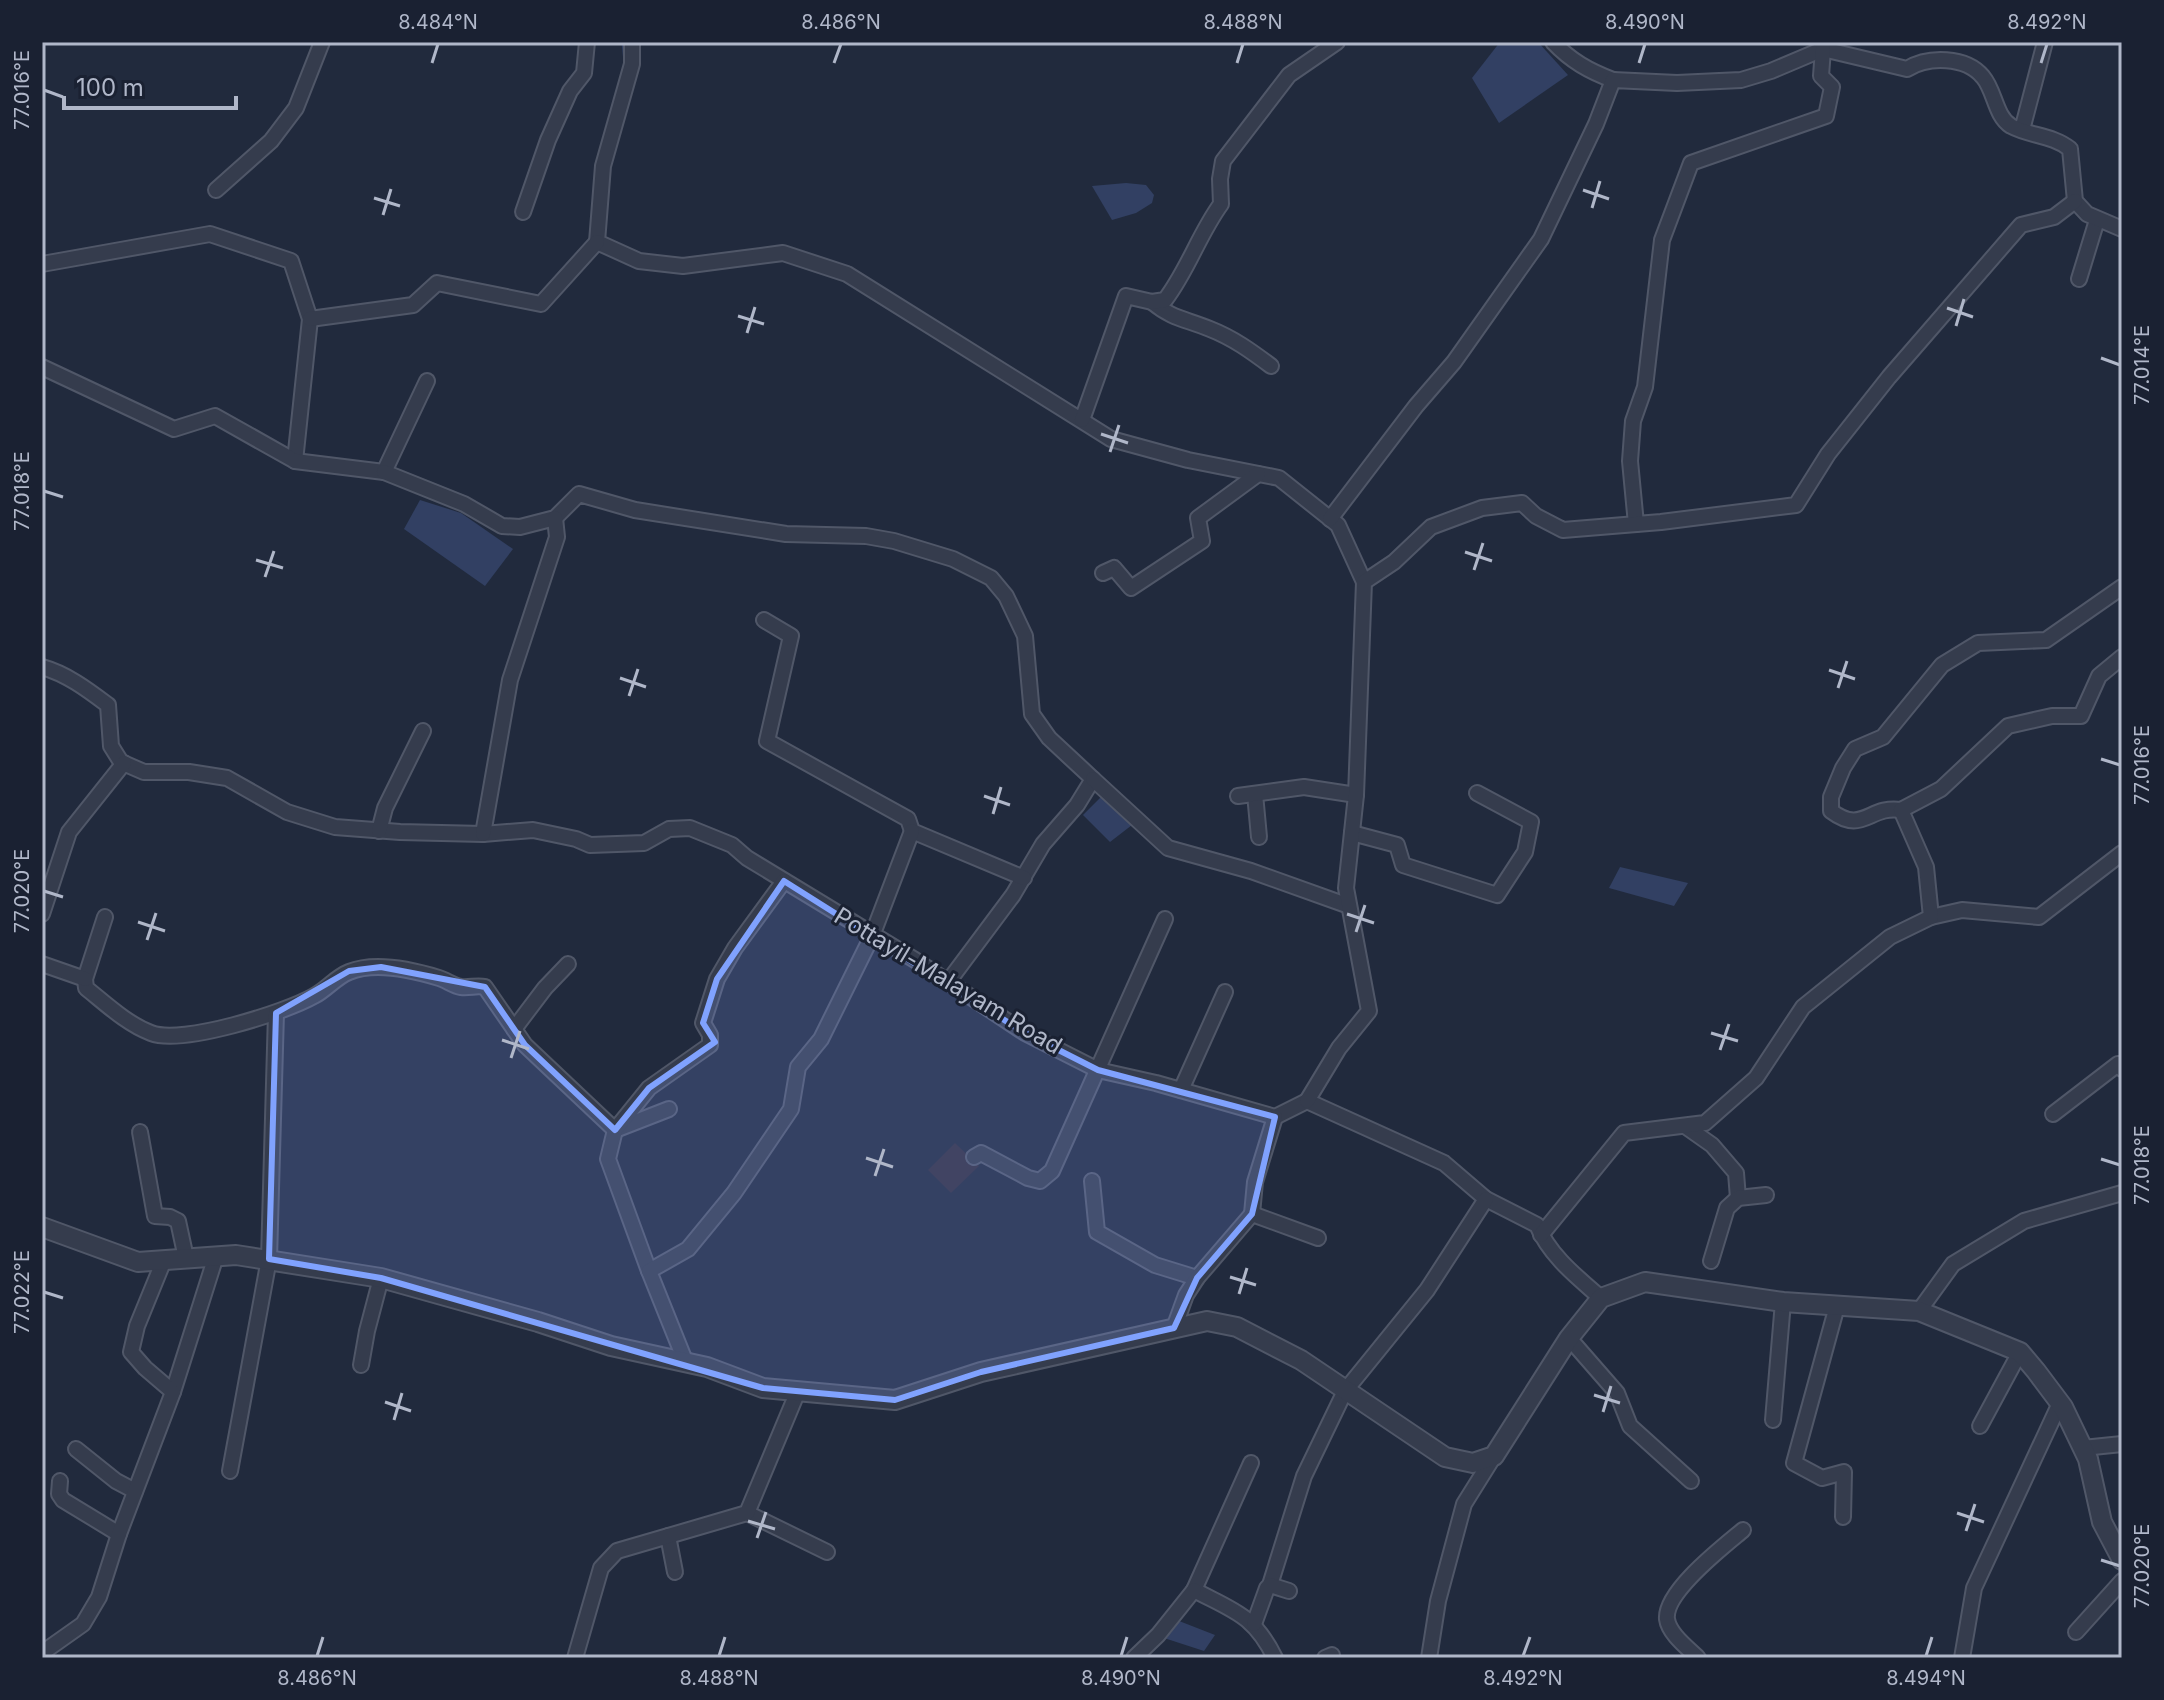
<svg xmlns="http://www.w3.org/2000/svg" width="2164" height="1700" font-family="Inter,sans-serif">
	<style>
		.medical { fill: #312d3d }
		.water { fill: #324063 }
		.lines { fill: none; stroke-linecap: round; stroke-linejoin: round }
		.stream { stroke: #324063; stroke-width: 3 }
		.minor-casing { stroke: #505768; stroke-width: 18 }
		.tertiary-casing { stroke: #505768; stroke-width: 22 }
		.minor { stroke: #353c4d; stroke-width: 14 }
		.tertiary { stroke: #353c4d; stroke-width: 18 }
		.marked { fill: #80a2fe; fill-opacity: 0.2; stroke: #80a2fe; stroke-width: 6; stroke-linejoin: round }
		.ticks { fill: none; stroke: #b0b7c9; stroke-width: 3 }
		.labels { text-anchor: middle; stroke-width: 6; stroke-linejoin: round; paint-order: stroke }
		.street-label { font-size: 24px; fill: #b0b7c9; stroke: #1a2132 }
		.neatline { fill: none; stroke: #b0b7c9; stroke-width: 3 }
		.ticks-label { font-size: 20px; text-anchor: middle; fill: #b0b7c9 }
	</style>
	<rect width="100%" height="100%" fill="#212a3d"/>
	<!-- medical -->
	<polygon class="medical" points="955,1143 979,1166 951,1193 928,1170"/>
	<!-- water -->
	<g class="water">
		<polygon points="1500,42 1538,42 1568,75 1499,123 1472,78"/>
		<polygon points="1126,183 1146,185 1154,195 1152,203 1136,213 1112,220 1092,186"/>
		<polygon points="420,500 461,513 513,549 485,586 404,529"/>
		<polygon points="1104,794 1132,825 1110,842 1083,815"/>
		<polygon points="1620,867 1688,883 1674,906 1609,888"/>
		<polygon points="1174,1619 1215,1635 1204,1651 1164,1638"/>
	</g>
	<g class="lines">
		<!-- stream -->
		<polyline class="stream" points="623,42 625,62"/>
		<!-- minor casing -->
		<g class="minor-casing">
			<g id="minor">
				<polyline points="632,42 632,64 603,166 597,242 639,261 683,266 783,253 847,274 1111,439 1188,460 1279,478 1338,525 1364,582"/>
				<path d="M1553,42c18,19 36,29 60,38"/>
				<polyline points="2022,130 2045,42"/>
				<polyline points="216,190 271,141 296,108 322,42"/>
				<polyline points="523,212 548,140 570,91 584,73 587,42"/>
				<polyline points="42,264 210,234 291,261 310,319 295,461"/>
				<polyline points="2079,279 2097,220"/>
				<path d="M1152,302c20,17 34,17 58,27 23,9 41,22 61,37"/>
				<polyline points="310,319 413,305 437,283 541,304 597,242"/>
				<polyline points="42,367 174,429 215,416 295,461 384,472 427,381"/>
				<path d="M1082,420l44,-124 26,6 13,-2c23,-30 34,-66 56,-96l-1,-25 3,-18 66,-86 48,-33"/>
				<polyline points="384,472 464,504 502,526 520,527 555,518 579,494 635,510 786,534 866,536 894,541 953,559 991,578 1006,596 1025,636 1032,714 1049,738 1093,779 1077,805 1043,844 1013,895 948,982"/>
				<path d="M1330,519l86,-113 38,-44 87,-123 55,-115 17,-44 64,3 64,-3 30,-9 52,-22 84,20c21,-13 59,-13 76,8 12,14 12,39 28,49 18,10 42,9 59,23l5,52 12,13 35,15"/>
				<polyline points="1636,524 1630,461 1633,421 1645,387 1662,240 1691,163 1826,116 1832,87 1821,76 1823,49"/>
				<polyline points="1103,573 1114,568 1131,588 1202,541 1198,518 1258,474"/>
				<polyline points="764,620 791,636 767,741 908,819 912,831 1024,878"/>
				<path d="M42,667c25,7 46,23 66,38l3,41 10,16 23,10h45l38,6 60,34 48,15 65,5 83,2 50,-4 43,9 14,6 54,-2 25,-14 21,-1 42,17 15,13 168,102 110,73 73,37 58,13 119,34 32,-16 137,62 42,36 51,26c12,30 40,52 64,73"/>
				<polyline points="1093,779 1168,848 1251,871 1349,906"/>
				<polyline points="1255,794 1259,837"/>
				<polyline points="1238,796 1304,787 1356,795"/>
				<path d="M1901,810c-32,-5 -38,25 -70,1v-14l12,-29 12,-19 28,-12 59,-72 36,-22 68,-3 76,-53"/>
				<polyline points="379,831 385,808 423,731"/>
				<polyline points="1352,833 1397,845 1403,865 1497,895 1525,852 1531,822 1477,793"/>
				<polyline points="483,834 510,680 557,537 555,518"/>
				<polyline points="42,914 69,832 124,763"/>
				<path d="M105,917l-20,62 1,9c20,16 41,36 65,45 31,12 133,-20 163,-37 12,-6 22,-19 35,-24 27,-11 64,-2 90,6 7,2 15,8 22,9 9,1 16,-2 24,0l40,58 90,85 54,-21"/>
				<polyline points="1931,917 1962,910 2039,917 2122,853"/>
				<polyline points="42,964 85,979"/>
				<polyline points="514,1029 545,988 568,964"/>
				<polyline points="1181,1090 1225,992"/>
				<polyline points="1307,1101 1339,1048 1369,1011 1346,888 1356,795 1364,582 1394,562 1431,527 1482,508 1522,503 1536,516 1563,530 1661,522 1796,505 1828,454 1889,377 2021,225 2054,217 2075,201"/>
				<polyline points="2053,1114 2118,1064 2122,1069"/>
				<polyline points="1685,1126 1712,1145 1736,1173 1738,1198"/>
				<polyline points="140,1132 155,1216 170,1217 178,1221 186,1258"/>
				<polyline points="974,1157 981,1153 1028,1178 1040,1181 1052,1171 1165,919"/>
				<polyline points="1092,1181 1097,1232 1155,1265 1197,1278"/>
				<polyline points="1252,1214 1255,1182 1275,1117"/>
				<polyline points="1541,1235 1624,1133 1705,1123 1756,1078 1803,1007 1890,937 1931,917 1926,867 1901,810 1941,789 2008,726 2052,716 2081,716 2099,676 2122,657"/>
				<polyline points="1711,1261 1727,1208 1738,1198 1766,1195"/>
				<polyline points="649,1271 608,1159 615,1130 649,1088 710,1045 710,1035 703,1023 717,979 735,948 784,881"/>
				<polyline points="1837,1306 1794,1463 1822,1478 1844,1472 1843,1517"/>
				<polyline points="1919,1311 1953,1264 2024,1221 2122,1193"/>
				<polyline points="1174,1328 1186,1295 1197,1278 1252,1214 1318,1238"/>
				<polyline points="1569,1338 1617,1393 1630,1426 1691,1481"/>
				<polyline points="686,1363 649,1271 688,1249 734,1193 791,1109 798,1067 821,1039 872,936 912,831"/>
				<polyline points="361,1365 367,1331 381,1278"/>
				<polyline points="173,1392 216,1256"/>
				<polyline points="1773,1420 1783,1302"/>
				<polyline points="1980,1426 2020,1352"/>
				<polyline points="2083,1448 2122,1444"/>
				<polyline points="76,1449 116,1481 135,1491"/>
				<path d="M1251,1463l-57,127c40,21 60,25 81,68"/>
				<polyline points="230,1471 269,1259 276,1013"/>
				<polyline points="60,1481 59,1494 63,1500 119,1534"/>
				<polyline points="747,1513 827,1552"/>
				<polyline points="668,1536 675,1572"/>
				<polyline points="1270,1585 1304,1476 1345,1391 1427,1290 1486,1199"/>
				<polyline points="1254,1624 1267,1588 1270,1585 1289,1591"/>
				<polyline points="2076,1632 2122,1581"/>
				<polyline points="43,1658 42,1653 83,1624 99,1597 119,1534 173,1392 145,1368 131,1352 137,1326 164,1260"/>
				<polyline points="575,1658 601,1568 617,1551 747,1513 798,1391"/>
				<polyline points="1134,1658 1158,1635 1194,1590"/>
				<polyline points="1325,1658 1332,1655"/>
				<polyline points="1429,1658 1438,1601 1464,1504 1494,1456"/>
				<path d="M1698,1658c-10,-10 -29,-24 -31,-39 -3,-27 57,-73 76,-89"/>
				<polyline points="1962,1658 1974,1588 2060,1403"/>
			</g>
		</g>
		<!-- tertiary casing -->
		<g class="tertiary-casing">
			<polyline id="tertiary" points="42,1227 138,1262 236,1255 381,1278 538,1322 611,1346 707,1367 763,1388 895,1400 981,1372 1207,1321 1237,1327 1301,1360 1445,1457 1473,1463 1494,1456 1569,1338 1601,1298 1645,1282 1783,1302 1919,1311 2020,1352 2036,1371 2063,1407 2088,1459 2102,1522 2122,1560"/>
		</g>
		<!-- minor -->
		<use href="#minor" class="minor"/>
		<!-- tertiary -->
		<use href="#tertiary" class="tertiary"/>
	</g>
	<!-- marked area -->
	<path class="marked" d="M784,881l241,152 73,37 177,47 -23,97 -55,64 -23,50 -193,44 -86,28 -132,-12 -382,-110 -112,-19 7,-246 73,-42 32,-4 104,20 40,58 90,85 34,-42 66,-46 -12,-19 14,-44z"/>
	<!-- ticks -->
	<path class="ticks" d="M432,63l6,-19M834,63l7,-19M1237,63l6,-19M1639,63l6,-19M2041,63l6,-19M44,90l19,7M1583,190l26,9M374,198l26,8M1592,208l8,-27M383,215l8,-26M1947,308l26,9M738,316l26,8M1956,326l8,-27M747,333l8,-26M2101,358l19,7M1101,434l27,9M1110,452l9,-27M44,491l19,6M1465,552l27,9M256,560l27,8M1474,570l9,-27M265,577l9,-26M1829,670l26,9M620,678l26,9M1838,688l9,-27M629,696l9,-27M2101,759l19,6M984,796l26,9M993,814l8,-27M44,891l19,6M1347,914l27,9M138,922l27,9M1356,932l9,-27M147,940l9,-27M1711,1033l27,8M502,1040l27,9M1720,1050l9,-26M511,1058l9,-27M866,1158l27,9M2101,1159l19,6M875,1176l9,-27M1230,1277l26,8M44,1292l19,6M1239,1294l8,-26M1594,1395l26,8M385,1402l26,9M1603,1412l8,-26M394,1420l8,-27M1957,1513l27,9M748,1521l27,8M1966,1531l9,-27M757,1538l9,-26M2101,1560l19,6M317,1656l6,-19M719,1656l6,-19M1121,1656l6,-19M1523,1656l7,-19M1926,1656l6,-19"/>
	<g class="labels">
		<!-- street labels -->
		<g class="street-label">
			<text transform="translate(948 981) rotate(31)" y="8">Pottayil-Malayam Road</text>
		</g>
	</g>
	<!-- border -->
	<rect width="2164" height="1700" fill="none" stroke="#1a2132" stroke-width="88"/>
	<!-- scale -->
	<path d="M64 96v12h172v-12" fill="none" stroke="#b0b7c9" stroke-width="4"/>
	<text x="76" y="96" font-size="24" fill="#b0b7c9" stroke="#1a2132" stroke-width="6" paint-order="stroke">100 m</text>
	<rect x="44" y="44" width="2076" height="1612" class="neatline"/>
	<g class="ticks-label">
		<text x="438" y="29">8.484°N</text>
		<text x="841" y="29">8.486°N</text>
		<text x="1243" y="29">8.488°N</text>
		<text x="1645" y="29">8.490°N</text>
		<text x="2047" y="29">8.492°N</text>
		<text transform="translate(22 90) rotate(-90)" y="7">77.016°E</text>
		<text transform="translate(2142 365) rotate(-90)" y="7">77.014°E</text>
		<text transform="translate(22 491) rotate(-90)" y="7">77.018°E</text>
		<text transform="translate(2142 765) rotate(-90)" y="7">77.016°E</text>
		<text transform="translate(22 891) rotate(-90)" y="7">77.020°E</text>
		<text transform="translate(2142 1165) rotate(-90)" y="7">77.018°E</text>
		<text transform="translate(22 1292) rotate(-90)" y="7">77.022°E</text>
		<text transform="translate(2142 1566) rotate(-90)" y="7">77.020°E</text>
		<text x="317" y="1685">8.486°N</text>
		<text x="719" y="1685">8.488°N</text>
		<text x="1121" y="1685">8.490°N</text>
		<text x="1523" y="1685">8.492°N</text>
		<text x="1926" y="1685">8.494°N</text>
	</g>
</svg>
